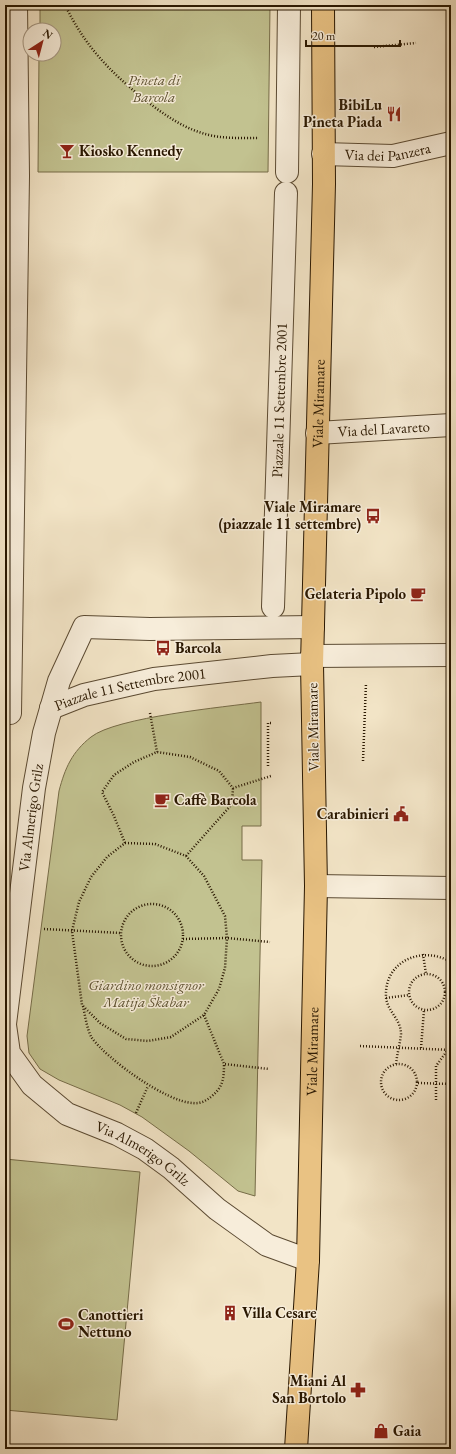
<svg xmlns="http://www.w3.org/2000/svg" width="456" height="1454" font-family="'EB Garamond',serif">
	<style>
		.green { fill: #c2c290; stroke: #766c48 }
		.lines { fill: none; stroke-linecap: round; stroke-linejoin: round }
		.minor-casing { stroke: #5b4a32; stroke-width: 24 }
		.major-casing { stroke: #291700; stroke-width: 24 }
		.path { stroke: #291700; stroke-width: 2.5; stroke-dasharray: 1 2; stroke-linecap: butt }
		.minor { stroke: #f7edda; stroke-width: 22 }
		.major { stroke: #e9c283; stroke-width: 22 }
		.labels { text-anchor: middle; stroke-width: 3; stroke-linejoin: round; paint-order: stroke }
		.park-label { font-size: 15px; font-style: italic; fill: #5f5332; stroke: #f7edda }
		.poi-label { font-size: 15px; font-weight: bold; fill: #291700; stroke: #f7edda; text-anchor: start }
		.street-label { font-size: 15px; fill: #291700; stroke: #f7edda }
	</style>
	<rect width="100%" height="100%" fill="#f2e4c6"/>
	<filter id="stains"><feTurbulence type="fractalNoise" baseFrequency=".005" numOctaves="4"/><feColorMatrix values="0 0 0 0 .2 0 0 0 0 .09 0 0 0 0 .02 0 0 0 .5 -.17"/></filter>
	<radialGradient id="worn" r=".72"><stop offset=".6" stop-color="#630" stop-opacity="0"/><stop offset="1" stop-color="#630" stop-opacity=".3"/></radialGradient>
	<!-- green -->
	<g class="green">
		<polygon points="40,5 270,5 268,172 38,172 39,54 54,54 54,30 40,30"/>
		<path d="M261,702v124h-19v34h20l-7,336 -17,-5 -49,-40 -47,-34 -22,-12 -61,-25 -19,-11 -11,-16 -2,-17 32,-245c6,-23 13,-39 32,-54 25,-20 134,-30 170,-35z"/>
		<polygon points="5,1159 140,1172 117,1420 5,1410"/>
	</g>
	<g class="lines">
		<!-- minor casing -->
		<g class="minor-casing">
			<g id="minor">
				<path id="s1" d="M323,154l70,2 58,-13"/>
				<polyline points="287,172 289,5"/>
				<path id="s2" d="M317,433l134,-8"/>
				<path id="s3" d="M273,607l13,-414"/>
				<polyline points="312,656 451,655"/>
				<path id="s4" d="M51,708l33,-13 70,-16 118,-13 40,-2"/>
				<polyline points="5,712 10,713 18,176 16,5"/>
				<polyline points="316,886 451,888"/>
				<path id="s5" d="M5,1024l29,-236 10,-55 15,-52 25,-54 66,2 163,-2"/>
				<path id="s6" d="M5,1025l4,28 23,32 35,29 50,20 28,15 26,19 46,41 50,36 41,15"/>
			</g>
		</g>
		<!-- major casing -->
		<g class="major-casing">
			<g id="major">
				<path id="s7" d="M296,1449l12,-189 8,-374 -4,-222 12,-480 -1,-179"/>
			</g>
		</g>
		<!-- path -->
		<g class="path">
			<path d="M65,5c21,43 47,69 84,98 16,12 33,24 53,30 17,6 39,5 57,5"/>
			<polyline points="228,5 261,7"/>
			<polyline points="374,47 416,43"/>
			<polyline points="150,713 157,752"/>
			<polyline points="363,761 366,683"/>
			<polyline points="268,766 268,723 272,723"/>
			<polygon points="125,843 155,844 186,856 204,876 225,916 227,938 225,968 219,989 204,1015 171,1037 148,1041 126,1039 100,1023 82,1005 72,931 79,902 91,877 107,857"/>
			<polyline points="125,843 114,816 102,792 114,775 134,762 157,752 190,757 219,771 233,788 271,776"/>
			<polyline points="186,856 232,804 233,788"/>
			<circle cx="152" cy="935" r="31"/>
			<polyline points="44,929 121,933"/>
			<polyline points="183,939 227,938 270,942"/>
			<polyline points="423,954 426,974"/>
			<circle cx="427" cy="992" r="18"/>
			<polyline points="386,998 409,995"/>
			<path d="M83,1006c2,9 4,24 9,32 15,21 74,64 101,65 7,1 13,-2 19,-7 11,-9 12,-18 12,-32l45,5"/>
			<polyline points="204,1015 224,1064"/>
			<polyline points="360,1046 451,1050"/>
			<polyline points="421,1048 424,1010"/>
			<circle cx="399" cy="1082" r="18"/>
			<path d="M396,1064c1,-10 4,-20 5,-30 0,-15 -14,-23 -15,-37 -2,-36 36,-52 65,-35"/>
			<polyline points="418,1083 451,1084"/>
			<polyline points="436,1100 436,1066 447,1051"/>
			<polyline points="136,1113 148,1086"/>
		</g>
		<!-- minor -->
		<use href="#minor" class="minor"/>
		<!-- major -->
		<use href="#major" class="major"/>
	</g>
	<!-- icons -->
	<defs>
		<g id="restaurant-bare" transform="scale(1.2)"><path d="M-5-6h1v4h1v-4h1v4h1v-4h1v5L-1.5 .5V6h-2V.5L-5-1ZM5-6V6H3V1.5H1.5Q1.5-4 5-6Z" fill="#8f2418" stroke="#f7edda" stroke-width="2.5" paint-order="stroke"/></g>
		<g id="bar-bare" transform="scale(1.2)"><path d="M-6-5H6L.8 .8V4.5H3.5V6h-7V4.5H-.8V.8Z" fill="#8f2418" stroke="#f7edda" stroke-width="2.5" paint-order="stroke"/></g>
		<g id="bus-bare" transform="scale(1.2)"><path d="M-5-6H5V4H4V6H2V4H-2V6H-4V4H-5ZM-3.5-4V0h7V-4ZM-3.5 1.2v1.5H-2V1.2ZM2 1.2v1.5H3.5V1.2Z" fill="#8f2418" stroke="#f7edda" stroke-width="2.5" paint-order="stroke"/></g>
		<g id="cafe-bare" transform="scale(1.2)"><path d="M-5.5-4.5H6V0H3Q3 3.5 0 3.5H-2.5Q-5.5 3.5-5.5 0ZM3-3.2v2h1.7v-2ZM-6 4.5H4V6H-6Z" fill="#8f2418" stroke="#f7edda" stroke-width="2.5" paint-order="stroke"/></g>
		<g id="civic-bare" transform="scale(1.2)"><path d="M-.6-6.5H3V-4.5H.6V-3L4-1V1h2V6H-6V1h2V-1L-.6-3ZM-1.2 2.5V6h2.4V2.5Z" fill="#8f2418" stroke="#f7edda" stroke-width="2.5" paint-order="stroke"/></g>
		<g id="building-bare" transform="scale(1.2)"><path d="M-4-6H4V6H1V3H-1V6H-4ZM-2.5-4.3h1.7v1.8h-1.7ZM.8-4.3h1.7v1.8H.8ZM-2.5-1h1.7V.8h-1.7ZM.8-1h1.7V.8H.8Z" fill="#8f2418" stroke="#f7edda" stroke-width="2.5" paint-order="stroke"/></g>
		<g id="stadium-bare" transform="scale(1.2)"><path d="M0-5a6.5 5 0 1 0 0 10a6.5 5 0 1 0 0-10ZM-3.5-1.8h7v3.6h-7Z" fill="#8f2418" stroke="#f7edda" stroke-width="2.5" paint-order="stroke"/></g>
		<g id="pharmacy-bare" transform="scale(1.2)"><path d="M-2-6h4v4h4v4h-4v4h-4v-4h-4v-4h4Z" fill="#8f2418" stroke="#f7edda" stroke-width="2.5" paint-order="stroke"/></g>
		<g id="shop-bare" transform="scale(1.2)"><path d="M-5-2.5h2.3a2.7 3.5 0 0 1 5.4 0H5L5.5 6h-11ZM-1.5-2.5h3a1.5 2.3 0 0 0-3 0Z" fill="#8f2418" stroke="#f7edda" stroke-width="2.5" paint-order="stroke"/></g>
	</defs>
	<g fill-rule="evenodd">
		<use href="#restaurant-bare" x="394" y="114"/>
		<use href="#bar-bare" x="67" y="151"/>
		<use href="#bus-bare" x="373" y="516"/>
		<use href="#cafe-bare" x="418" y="594"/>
		<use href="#bus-bare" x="163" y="648"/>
		<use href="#cafe-bare" x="162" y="800"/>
		<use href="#civic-bare" x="401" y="814"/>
		<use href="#building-bare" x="230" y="1313"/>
		<use href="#stadium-bare" x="66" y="1324"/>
		<use href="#pharmacy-bare" x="358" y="1390"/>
		<use href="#shop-bare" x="381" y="1431"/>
	</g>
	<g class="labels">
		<!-- park labels -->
		<g class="park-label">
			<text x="154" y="85">Pineta di<tspan x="154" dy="17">Barcola</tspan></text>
			<text x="146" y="990">Giardino monsignor<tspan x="146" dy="17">Matija Škabar</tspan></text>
		</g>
		<!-- poi labels -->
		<g class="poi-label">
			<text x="382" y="110" text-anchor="end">BibiLu<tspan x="382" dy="17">Pineta Piada</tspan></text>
			<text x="79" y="156">Kiosko Kennedy</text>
			<text x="361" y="512" text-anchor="end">Viale Miramare<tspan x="361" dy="17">(piazzale 11 settembre)</tspan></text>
			<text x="406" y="599" text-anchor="end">Gelateria Pipolo</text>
			<text x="175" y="653">Barcola</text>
			<text x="174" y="805">Caffè Barcola</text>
			<text x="389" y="819" text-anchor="end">Carabinieri</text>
			<text x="242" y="1318">Villa Cesare</text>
			<text x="78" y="1320">Canottieri<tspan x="78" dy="17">Nettuno</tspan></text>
			<text x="346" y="1386" text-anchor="end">Miani Al<tspan x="346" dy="17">San Bortolo</tspan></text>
			<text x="393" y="1436">Gaia</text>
		</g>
		<!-- street labels -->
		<g class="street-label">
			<text dy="5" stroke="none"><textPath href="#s1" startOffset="65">Via dei Panzera</textPath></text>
			<text dy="5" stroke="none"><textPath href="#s3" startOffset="207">Piazzale 11 Settembre 2001</textPath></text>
			<text dy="5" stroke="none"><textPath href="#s7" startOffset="1046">Viale Miramare</textPath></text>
			<text dy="5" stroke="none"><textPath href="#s2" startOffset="67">Via del Lavareto</textPath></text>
			<text dy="5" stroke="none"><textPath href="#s4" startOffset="82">Piazzale 11 Settembre 2001</textPath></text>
			<text transform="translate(313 727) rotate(-91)" y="5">Viale Miramare</text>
			<text dy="5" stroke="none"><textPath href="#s5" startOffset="208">Via Almerigo Grilz</textPath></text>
			<text dy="5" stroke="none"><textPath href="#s7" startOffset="398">Viale Miramare</textPath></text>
			<text dy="5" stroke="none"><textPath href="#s6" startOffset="199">Via Almerigo Grilz</textPath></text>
		</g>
	</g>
	<!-- margin -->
	<rect width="456" height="1454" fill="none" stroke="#f2e4c6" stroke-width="20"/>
	<rect x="6" y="6" width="444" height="1442" fill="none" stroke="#291700" stroke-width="2"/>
	<rect x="10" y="10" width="436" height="1434" fill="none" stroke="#291700"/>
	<!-- north arrow -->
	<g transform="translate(42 42) rotate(36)"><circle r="19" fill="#f7edda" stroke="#a59783"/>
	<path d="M0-3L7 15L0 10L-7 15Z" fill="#8f2418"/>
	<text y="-6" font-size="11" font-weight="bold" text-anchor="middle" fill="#291700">N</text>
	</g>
	<!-- scale -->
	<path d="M306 40v6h94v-6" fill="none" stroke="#291700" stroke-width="2"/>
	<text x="312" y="40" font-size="12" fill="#291700" stroke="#f7edda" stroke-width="3" paint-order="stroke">20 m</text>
	<rect width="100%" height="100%" filter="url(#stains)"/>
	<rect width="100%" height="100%" fill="url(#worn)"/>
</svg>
